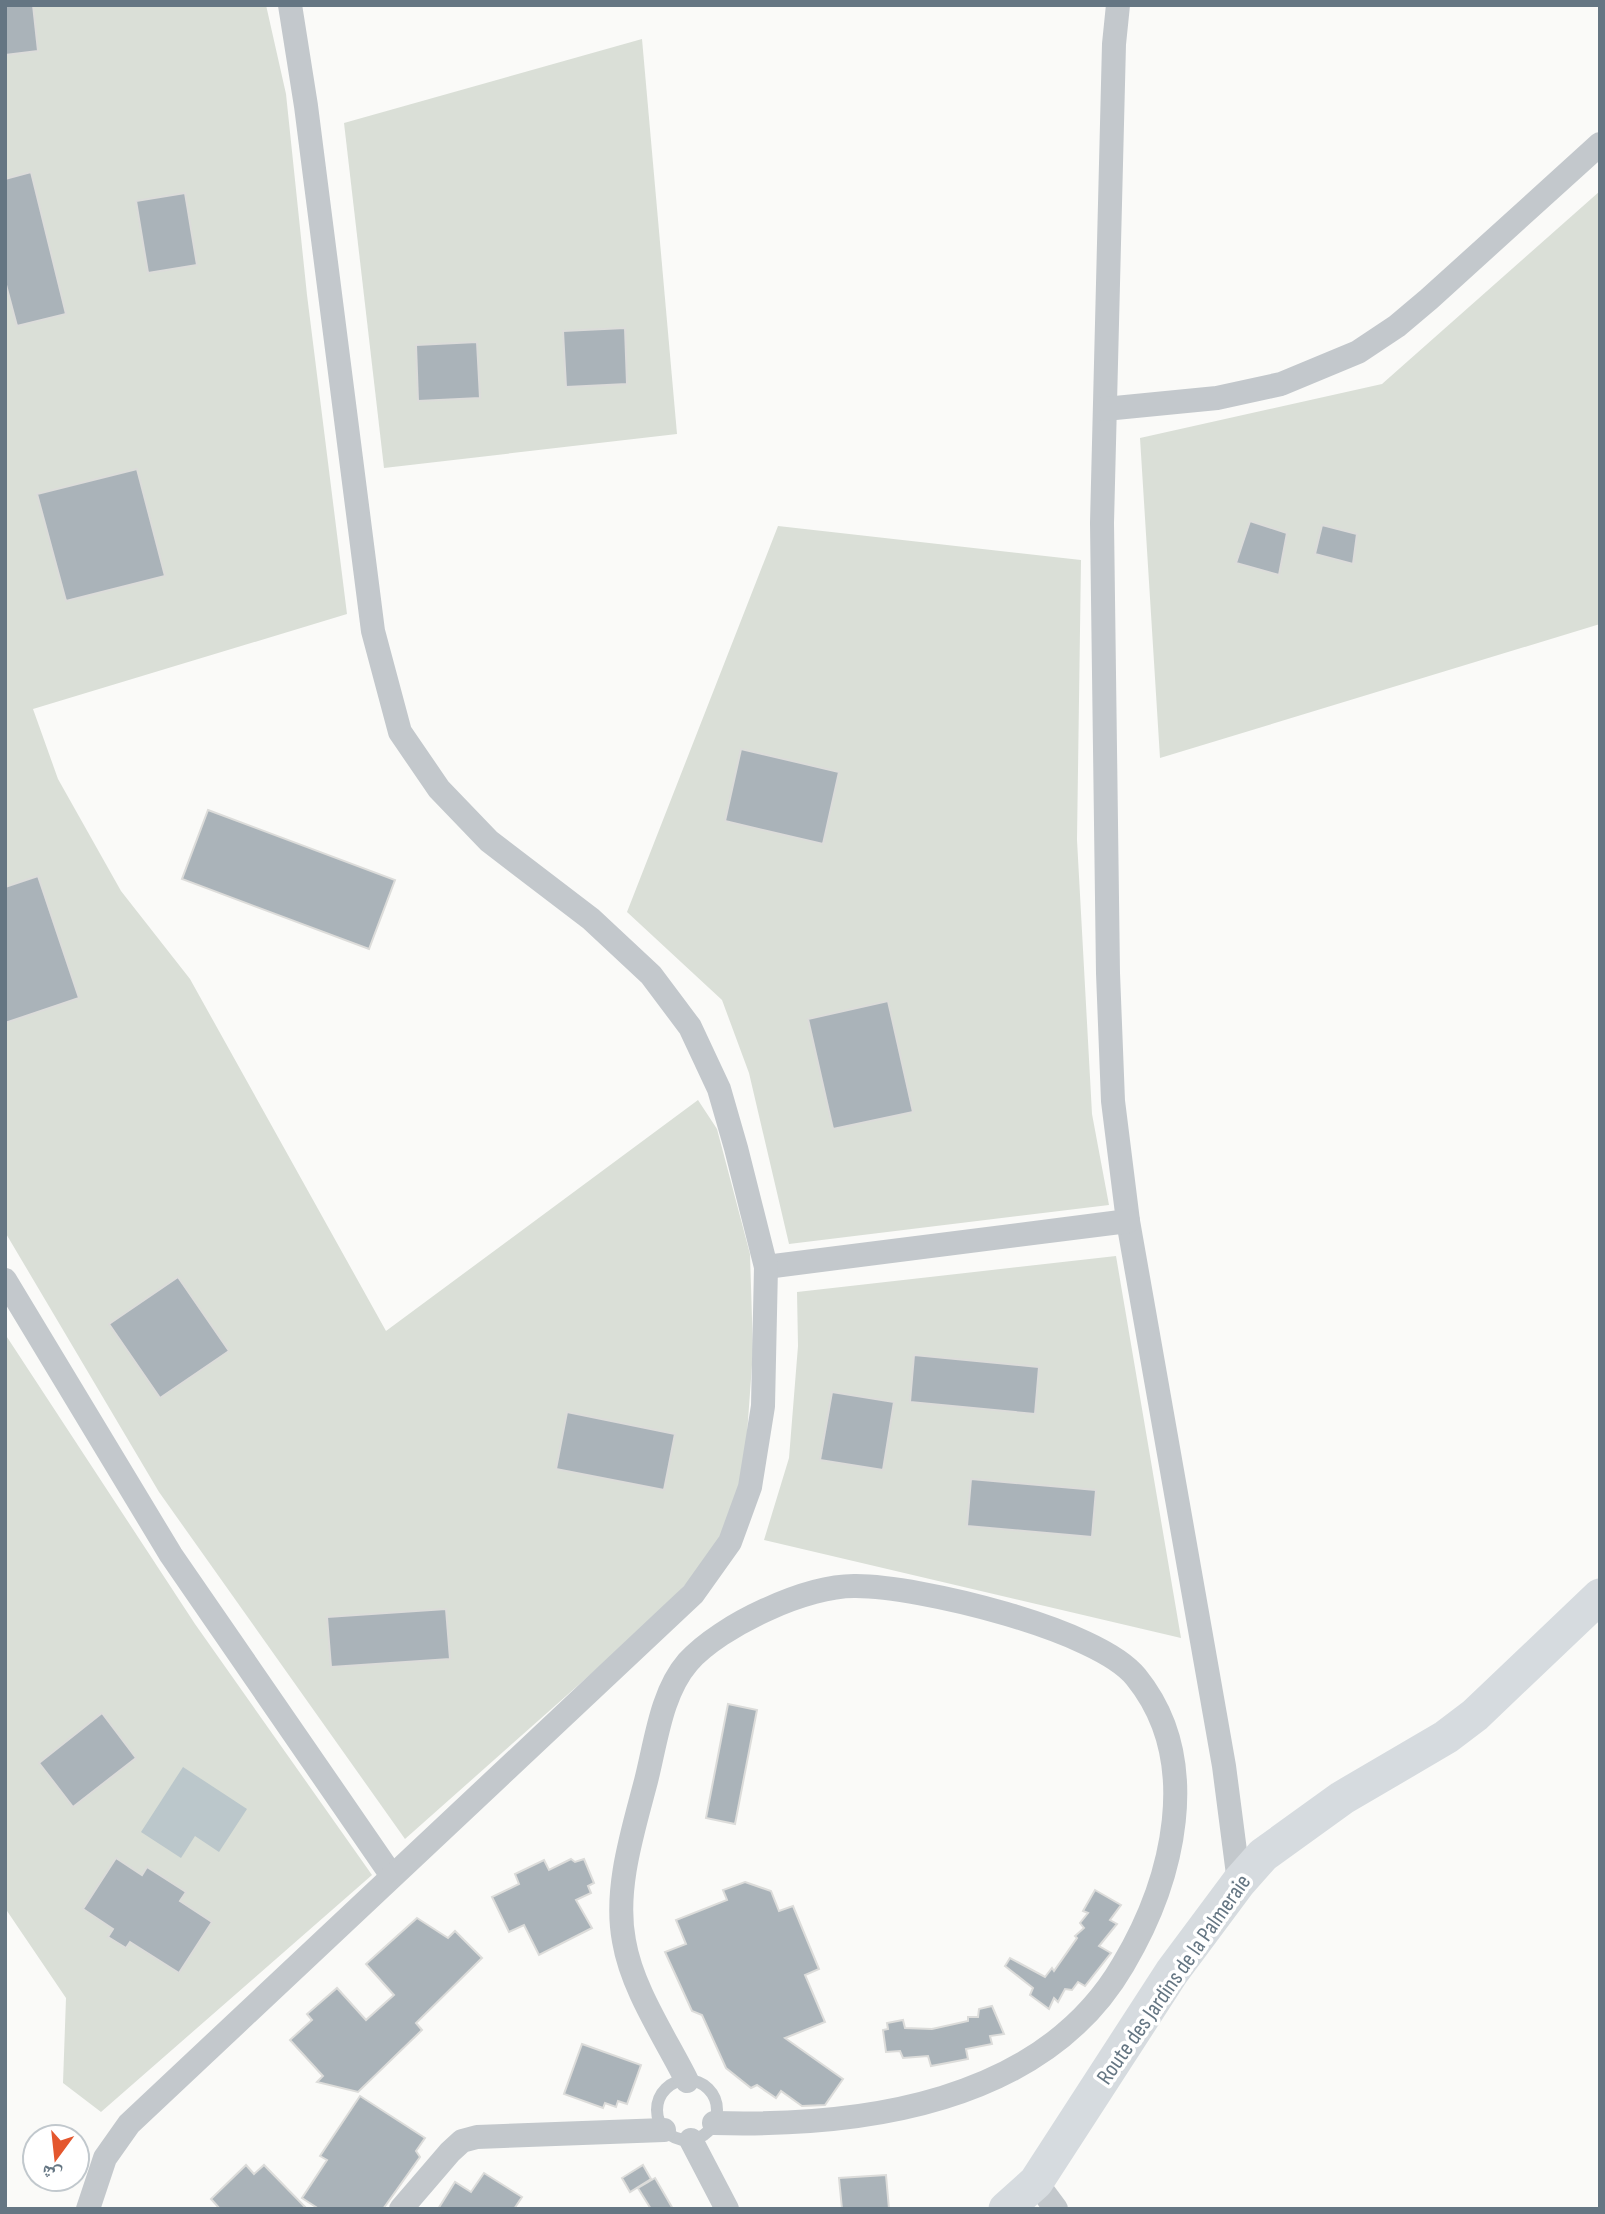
<svg xmlns="http://www.w3.org/2000/svg" width="1605" height="2214" font-family="'Sofia Sans Condensed','Noto Naskh Arabic',sans-serif">
	<style>
		.green { fill: #dadfd7 }
		.water { fill: #bbc7cb }
		.building { fill: #aab3b9; stroke: #dcdcda; stroke-width: 2 }
		.lines { fill: none; stroke-linecap: round; stroke-linejoin: round }
		.lane { stroke: #c3c8cc; stroke-width: 12 }
		.street { stroke: #c3c8cc; stroke-width: 24 }
		.secondary { stroke: #d6dbdf; stroke-width: 35 }
		.labels { text-anchor: middle; stroke-width: 7; stroke-linejoin: round; paint-order: stroke }
		.street-label { font-size: 23px; fill: #657683; stroke: #fff }
	</style>
	<rect width="100%" height="100%" fill="#fafaf8"/>
	<!-- green -->
	<g class="green">
		<polygon points="5,5 266,5 286,94 307,295 347,614 33,709 58,779 121,891 190,979 386,1331 698,1100 717,1129 750,1254 753,1351 744,1476 720,1548 654,1618 405,1839 159,1492 5,1232"/>
		<polygon points="642,39 677,434 384,468 344,123"/>
		<polygon points="1600,191 1600,624 1160,758 1140,438 1382,384"/>
		<polygon points="778,526 1081,560 1077,840 1092,1114 1109,1205 789,1244 749,1073 722,1000 627,912"/>
		<polygon points="1116,1256 1181,1638 764,1540 789,1458 798,1346 797,1292"/>
		<polygon points="5,1334 195,1624 372,1875 101,2112 63,2083 66,1998 5,1908"/>
	</g>
	<!-- water -->
	<polygon class="water" points="183,1767 247,1809 219,1852 195,1836 181,1858 141,1832"/>
	<!-- building -->
	<g class="building">
		<polygon points="5,5 33,5 38,51 5,55"/>
		<polygon points="31,172 66,314 17,326 5,281 5,179"/>
		<polygon points="185,193 197,265 148,273 136,201"/>
		<polygon points="625,328 627,384 566,387 563,331"/>
		<polygon points="477,342 480,398 418,401 416,345"/>
		<polygon points="137,469 165,576 66,601 37,494"/>
		<polygon points="1250,521 1287,533 1279,575 1236,563"/>
		<polygon points="1322,525 1357,534 1353,564 1315,554"/>
		<polygon points="741,749 839,772 823,844 725,821"/>
		<polygon points="208,810 395,880 369,949 182,879"/>
		<polygon points="38,876 79,998 5,1023 5,887"/>
		<polygon points="888,1001 913,1112 833,1129 808,1019"/>
		<polygon points="178,1277 229,1351 160,1398 109,1324"/>
		<polygon points="914,1355 1039,1367 1035,1414 910,1402"/>
		<polygon points="832,1392 894,1402 883,1470 820,1460"/>
		<polygon points="567,1412 675,1434 664,1490 556,1469"/>
		<polygon points="971,1479 1096,1490 1092,1537 967,1526"/>
		<polygon points="446,1609 450,1659 331,1667 327,1617"/>
		<polygon points="728,1704 757,1710 735,1824 706,1818"/>
		<polygon points="102,1713 136,1758 73,1807 39,1763"/>
		<polygon points="116,1858 142,1875 147,1867 186,1892 180,1901 212,1922 179,1973 130,1942 126,1948 108,1937 113,1929 83,1909"/>
		<polygon points="571,1859 575,1862 584,1859 594,1883 588,1886 591,1893 576,1900 592,1928 539,1955 524,1925 509,1932 492,1897 519,1884 515,1874 544,1860 549,1870"/>
		<polygon points="745,1882 771,1891 779,1911 793,1906 819,1969 805,1975 825,2022 785,2038 843,2079 825,2105 802,2106 781,2091 776,2098 757,2085 751,2088 726,2068 702,2015 692,2011 665,1952 686,1944 676,1920 727,1900 723,1890"/>
		<polygon points="1095,1890 1121,1905 1110,1920 1117,1924 1099,1946 1111,1953 1085,1986 1078,1982 1072,1990 1065,1989 1058,2002 1054,1998 1049,2009 1030,1995 1033,1988 1005,1966 1010,1958 1045,1977 1052,1968 1054,1971 1077,1938 1075,1936 1084,1928 1080,1923 1088,1913 1083,1911"/>
		<polygon points="417,1918 448,1938 455,1931 482,1958 416,2023 422,2030 358,2092 317,2082 323,2076 290,2040 312,2020 307,2014 337,1988 366,2020 394,1995 366,1964"/>
		<polygon points="992,2006 1004,2034 990,2036 992,2044 966,2049 968,2059 931,2066 928,2056 903,2058 900,2051 886,2052 883,2030 888,2029 887,2023 903,2020 905,2028 932,2029 968,2021 968,2017 978,2017 979,2009"/>
		<polygon points="582,2044 641,2065 627,2104 618,2101 616,2107 605,2103 603,2108 564,2094"/>
		<polygon points="360,2096 425,2138 416,2151 420,2157 383,2209 319,2209 302,2198 327,2160 320,2156"/>
		<polygon points="246,2165 254,2174 264,2165 307,2209 220,2209 211,2199"/>
		<polygon points="643,2165 651,2179 630,2192 622,2178"/>
		<polygon points="484,2173 522,2197 514,2209 438,2209 455,2182 471,2192"/>
		<polygon points="886,2175 889,2209 842,2209 839,2178"/>
		<polygon points="655,2178 673,2209 651,2209 638,2188"/>
	</g>
	<g class="lines">
		<!-- lane -->
		<circle class="lane" cx="687" cy="2110" r="30"/>
		<!-- street -->
		<g class="street">
			<polyline points="1118,5 1114,44 1102,523 1108,973 1113,1101 1128,1221 1224,1766 1239,1882"/>
			<polyline points="1105,409 1217,398 1281,384 1358,352 1397,326 1429,299 1600,144"/>
			<polyline points="766,1267 1128,1221"/>
			<polyline points="5,1280 171,1555 392,1876"/>
			<path d="M687,2081c-22,-44 -55,-92 -63,-140 -10,-52 9,-110 22,-160 10,-39 15,-88 42,-119 33,-37 119,-77 168,-76 62,0 242,43 280,91 68,84 37,204 -13,288 -81,139 -263,162 -409,158"/>
			<polyline points="691,2140 727,2209"/>
			<polyline points="1036,2182 1056,2209"/>
			<polyline points="88,2209 105,2158 129,2124 693,1594 730,1542 750,1487 763,1406 766,1267 736,1148 719,1089 690,1027 651,975 591,919 489,841 439,789 400,732 373,631 306,106 290,5"/>
			<polyline points="401,2209 450,2152 462,2141 477,2137 664,2130"/>
		</g>
		<!-- secondary -->
		<polyline class="secondary" points="1006,2209 1036,2182 1172,1972 1239,1882 1263,1855 1342,1798 1446,1737 1475,1715 1600,1596"/>
	</g>
	<g class="labels">
		<!-- street labels -->
		<g class="street-label">
			<text transform="translate(1173 1979) rotate(-55)" y="8">Route des Jardins de la Palmeraie</text>
		</g>
	</g>
	<!-- border -->
	<rect width="1605" height="2214" fill="none" stroke="#657683" stroke-width="14"/>
	<!-- north arrow -->
	<g transform="translate(56 2158) rotate(195)"><circle r="33" fill="#ffffff" stroke="#c1c8cd" stroke-width="2"/>
	<path d="M0-5L12 26L0 18L-12 26Z" fill="#e4572e"/>
	<text y="-10" font-size="19" font-weight="bold" text-anchor="middle" fill="#657683">ش</text>
	</g>
</svg>
